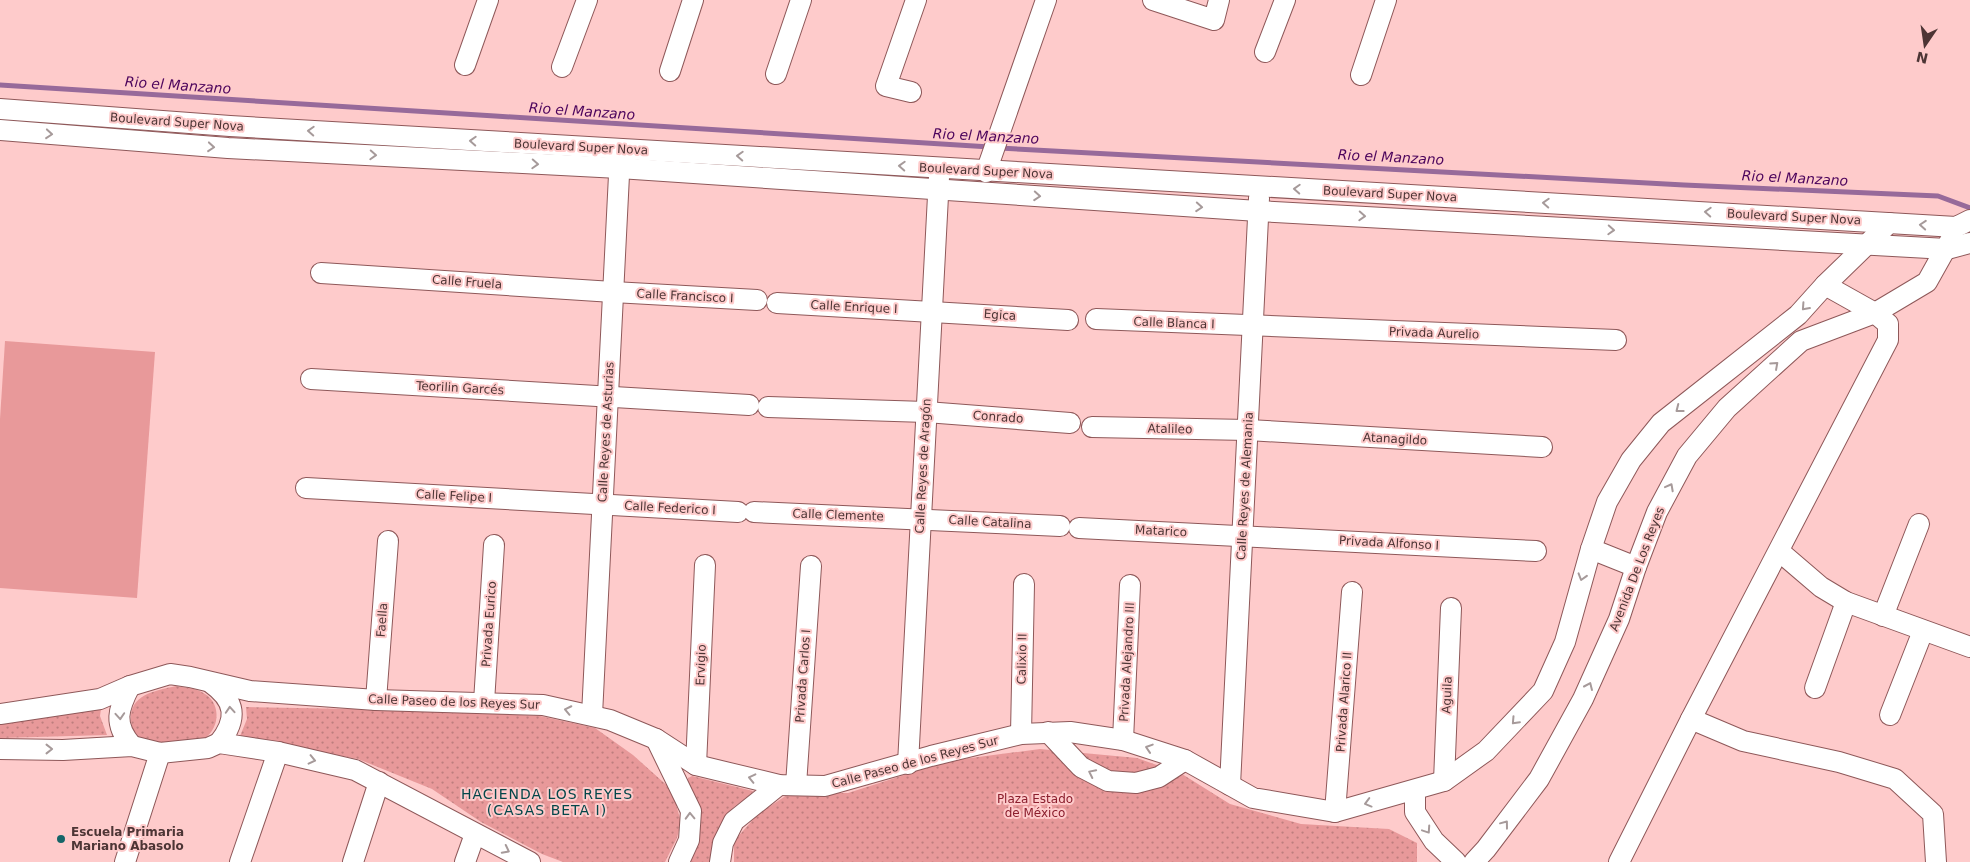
<svg xmlns="http://www.w3.org/2000/svg" width="1970" height="862" font-family="'DejaVu Sans',sans-serif">
	<style>
		.grass { fill: #e8999a }
		.park { fill: url(#park-dots) }
		.lines { fill: none; stroke-linecap: round; stroke-linejoin: round }
		.stream { stroke: #976a9a; stroke-width: 5 }
		.minor-casing { stroke: #8e5859; stroke-width: 22 }
		.minor { stroke: #fff; stroke-width: 20 }
		.oneway { stroke: #a69a9a }
		.poi-dot { fill: #156568; stroke: #fecbcb; stroke-width: 2 }
		.labels { text-anchor: middle; stroke-width: 4; stroke-linejoin: round; paint-order: stroke }
		.street-label { font-size: 12px; fill: #4d3535; stroke: #fecbcb }
		.park-label { font-size: 12px; fill: #8b1e2d; stroke: #fecbcb }
		.poi-label { font-size: 12px; font-weight: bold; fill: #4d3535; stroke: #fecbcb; text-anchor: start }
		.water-label { font-size: 14px; font-style: italic; fill: #4c045c; stroke: #fecbcb }
		.neighbourhood-label { font-size: 14px; letter-spacing: 1px; fill: #04474a; stroke: #fecbcb }
	</style>
	<defs>
		<pattern id="park-dots" width="8" height="8" patternUnits="userSpaceOnUse" patternTransform="scale(1.25)"><rect width="8" height="8" fill="#e8999a"/><path d="M2 2h.1M6 6h.1" fill="none" stroke="#be7e7e" stroke-width="1.8" stroke-linecap="round"/></pattern>
	</defs>
	<rect width="100%" height="100%" fill="#fecbcb"/>
	<!-- grass -->
	<polygon class="grass" points="5,341 155,352 137,598 0,588 0,419"/>
	<!-- park -->
	<g class="park">
		<path d="M176,686c9,2 21,2 29,8 17,10 15,38 -4,46 -6,3 -15,3 -22,4 -13,3 -25,4 -37,-4 -6,-5 -10,-10 -11,-19 -2,-27 24,-30 45,-35z"/>
		<polygon points="246,707 413,710 540,716 595,728 633,755 672,790 681,822 677,838 665,862 563,862 542,854 481,822 432,789 358,759 240,736 247,719"/>
		<polygon points="101,709 100,716 107,735 0,738 0,724"/>
		<polygon points="1040,749 1137,758 1182,774 1230,804 1301,824 1389,829 1417,843 1417,862 734,862 734,841 758,814 790,793 848,793 948,761"/>
		<path d="M692,776l61,15c-4,8 -15,11 -21,18 -12,15 -15,35 -19,53h-26l1,-84z"/>
	</g>
	<g class="lines">
		<!-- stream -->
		<g class="stream">
			<path d="M0,85c330,22 660,40 990,62"/>
			<polyline points="999,148 1684,185 1938,196 1970,208"/>
		</g>
		<!-- minor casing -->
		<g class="minor-casing">
			<g id="minor">
				<polyline points="1153,0 1214,20 1219,0"/>
				<polyline points="1265,52 1285,0"/>
				<polyline points="465,65 488,0"/>
				<polyline points="562,67 587,0"/>
				<polyline points="670,71 693,0"/>
				<polyline points="776,74 801,0"/>
				<polyline points="1361,75 1386,0"/>
				<polyline points="911,92 886,86 916,0"/>
				<polyline points="0,109 230,126 1956,227 1970,220"/>
				<polyline points="0,130 228,148 619,168 1258,211 1947,249 1970,243"/>
				<polyline points="986,172 1046,0"/>
				<polyline points="321,273 613,292 757,300"/>
				<polyline points="777,303 1068,320"/>
				<polyline points="1096,319 1616,340"/>
				<polyline points="311,379 749,405"/>
				<polyline points="768,407 926,412 1070,423"/>
				<polyline points="1092,427 1248,430 1542,447"/>
				<polyline points="306,488 738,512"/>
				<polyline points="754,512 1060,526"/>
				<polyline points="1079,528 1536,551"/>
				<polyline points="1591,549 1636,567"/>
				<polyline points="1779,551 1821,587 1846,602 1970,647"/>
				<polyline points="1883,616 1919,524"/>
				<path d="M211,683c25,18 27,36 8,60"/>
				<path d="M130,686c-12,23 -17,38 2,60"/>
				<polyline points="1815,688 1846,602"/>
				<polyline points="376,700 388,541"/>
				<polyline points="484,702 494,545"/>
				<polyline points="0,714 100,699 130,686 170,674 190,677 250,691 376,700 543,705 610,720 656,739 696,765 779,785 825,786 931,756 1021,734 1070,732 1123,740 1185,760 1253,798 1335,812 1444,781 1486,751 1543,691 1565,642 1591,549 1607,502 1631,460 1661,423 1798,315 1825,285 1889,223"/>
				<polyline points="592,715 620,155"/>
				<polyline points="1890,715 1923,631"/>
				<polyline points="1691,719 1743,741 1839,762 1895,779 1933,814 1936,862"/>
				<polyline points="1048,732 1081,767 1108,781 1136,783 1159,777 1185,760"/>
				<polyline points="1021,734 1024,584"/>
				<polyline points="656,739 691,811 689,840 679,862"/>
				<polyline points="1123,740 1130,585"/>
				<polyline points="0,749 63,750 132,746 160,753 208,748 219,743 278,752 355,770 530,862"/>
				<polyline points="908,764 939,177"/>
				<polyline points="696,765 705,565"/>
				<polyline points="1444,781 1451,608"/>
				<polyline points="796,785 811,566"/>
				<polyline points="1230,785 1259,198"/>
				<polyline points="1415,791 1415,812 1434,841 1456,862"/>
				<polyline points="1335,812 1352,592"/>
				<polyline points="125,862 160,753"/>
				<polyline points="240,862 278,752"/>
				<polyline points="353,862 379,782"/>
				<polyline points="465,862 475,834"/>
				<polyline points="720,862 723,843 734,821 779,785"/>
				<polyline points="1474,862 1486,849 1539,779 1583,699 1619,619 1636,567 1657,512 1687,456 1727,408 1801,341 1875,313 1927,282 1951,239"/>
				<polyline points="1619,862 1691,719 1888,340 1888,324 1875,313 1825,285"/>
			</g>
		</g>
		<!-- minor -->
		<use href="#minor" class="minor"/>
	</g>
	<!-- one-way arrows -->
	<defs><path id="oneway-chevron" d="M-2-3.5L2.5 0L-2 3.5" fill="none" stroke-width="1.6" stroke-linecap="round" stroke-linejoin="round" transform="scale(1.25)"/></defs>
	<g class="oneway">
		<use href="#oneway-chevron" transform="translate(311 131) rotate(-177)"/>
		<use href="#oneway-chevron" transform="translate(49 134) rotate(5)"/>
		<use href="#oneway-chevron" transform="translate(473 141) rotate(-177)"/>
		<use href="#oneway-chevron" transform="translate(211 147) rotate(5)"/>
		<use href="#oneway-chevron" transform="translate(373 155) rotate(3)"/>
		<use href="#oneway-chevron" transform="translate(740 156) rotate(-177)"/>
		<use href="#oneway-chevron" transform="translate(535 164) rotate(3)"/>
		<use href="#oneway-chevron" transform="translate(902 166) rotate(-177)"/>
		<use href="#oneway-chevron" transform="translate(1297 189) rotate(-177)"/>
		<use href="#oneway-chevron" transform="translate(1037 196) rotate(4)"/>
		<use href="#oneway-chevron" transform="translate(1546 203) rotate(-177)"/>
		<use href="#oneway-chevron" transform="translate(1199 207) rotate(4)"/>
		<use href="#oneway-chevron" transform="translate(1708 212) rotate(-177)"/>
		<use href="#oneway-chevron" transform="translate(1362 216) rotate(3)"/>
		<use href="#oneway-chevron" transform="translate(1923 225) rotate(-176)"/>
		<use href="#oneway-chevron" transform="translate(1611 230) rotate(3)"/>
		<use href="#oneway-chevron" transform="translate(1805 307) rotate(132)"/>
		<use href="#oneway-chevron" transform="translate(1775 365) rotate(-42)"/>
		<use href="#oneway-chevron" transform="translate(1679 409) rotate(142)"/>
		<use href="#oneway-chevron" transform="translate(1670 487) rotate(-62)"/>
		<use href="#oneway-chevron" transform="translate(1582 577) rotate(107)"/>
		<use href="#oneway-chevron" transform="translate(1589 686) rotate(-66)"/>
		<use href="#oneway-chevron" transform="translate(230 710) rotate(-94)"/>
		<use href="#oneway-chevron" transform="translate(568 710) rotate(-168)"/>
		<use href="#oneway-chevron" transform="translate(120 716) rotate(86)"/>
		<use href="#oneway-chevron" transform="translate(1515 721) rotate(133)"/>
		<use href="#oneway-chevron" transform="translate(1149 748) rotate(-162)"/>
		<use href="#oneway-chevron" transform="translate(49 749)"/>
		<use href="#oneway-chevron" transform="translate(312 760) rotate(13)"/>
		<use href="#oneway-chevron" transform="translate(1092 773) rotate(-154)"/>
		<use href="#oneway-chevron" transform="translate(752 778) rotate(-167)"/>
		<use href="#oneway-chevron" transform="translate(1368 803) rotate(165)"/>
		<use href="#oneway-chevron" transform="translate(690 816) rotate(-92)"/>
		<use href="#oneway-chevron" transform="translate(1505 824) rotate(-53)"/>
		<use href="#oneway-chevron" transform="translate(1427 830) rotate(56)"/>
		<use href="#oneway-chevron" transform="translate(506 850) rotate(27)"/>
	</g>
	<!-- markers -->
	<circle class="poi-dot" cx="61" cy="839" r="5"/>
	<g class="labels">
		<!-- street labels -->
		<g class="street-label">
			<text transform="translate(177 122) rotate(4)" y="4">Boulevard Super Nova</text>
			<text transform="translate(581 147) rotate(3)" y="4">Boulevard Super Nova</text>
			<text transform="translate(986 171) rotate(3)" y="4">Boulevard Super Nova</text>
			<text transform="translate(1390 194) rotate(3)" y="4">Boulevard Super Nova</text>
			<text transform="translate(1794 217) rotate(3)" y="4">Boulevard Super Nova</text>
			<text transform="translate(467 282) rotate(4)" y="4">Calle Fruela</text>
			<text transform="translate(685 296) rotate(3)" y="4">Calle Francisco I</text>
			<text transform="translate(854 307) rotate(3)" y="4">Calle Enrique I</text>
			<text transform="translate(1000 315) rotate(4)" y="4">Egica</text>
			<text transform="translate(1174 323) rotate(2)" y="4">Calle Blanca I</text>
			<text transform="translate(1434 333) rotate(2)" y="4">Privada Aurelio</text>
			<text transform="translate(460 388) rotate(3)" y="4">Teorilin Garcés</text>
			<text transform="translate(998 417) rotate(4)" y="4">Conrado</text>
			<text transform="translate(1170 429) rotate(1)" y="4">Atalileo</text>
			<text transform="translate(606 432) rotate(-87)" y="4">Calle Reyes de Asturias</text>
			<text transform="translate(1395 439) rotate(3)" y="4">Atanagildo</text>
			<text transform="translate(923 466) rotate(-87)" y="4">Calle Reyes de Aragón</text>
			<text transform="translate(1245 486) rotate(-87)" y="4">Calle Reyes de Alemania</text>
			<text transform="translate(454 496) rotate(3)" y="4">Calle Felipe I</text>
			<text transform="translate(670 508) rotate(3)" y="4">Calle Federico I</text>
			<text transform="translate(838 515) rotate(2)" y="4">Calle Clemente</text>
			<text transform="translate(990 522) rotate(3)" y="4">Calle Catalina</text>
			<text transform="translate(1161 531) rotate(3)" y="4">Matarico</text>
			<text transform="translate(1389 543) rotate(3)" y="4">Privada Alfonso I</text>
			<text transform="translate(1637 569) rotate(-69)" y="4">Avenida De Los Reyes</text>
			<text transform="translate(382 620) rotate(-86)" y="4">Faella</text>
			<text transform="translate(489 624) rotate(-86)" y="4">Privada Eurico</text>
			<text transform="translate(1022 659) rotate(-89)" y="4">Calixio II</text>
			<text transform="translate(1127 662) rotate(-87)" y="4">Privada Alejandro III</text>
			<text transform="translate(701 665) rotate(-88)" y="4">Ervigio</text>
			<text transform="translate(803 676) rotate(-86)" y="4">Privada Carlos I</text>
			<text transform="translate(1447 695) rotate(-88)" y="4">Aguila</text>
			<text transform="translate(454 702) rotate(2)" y="4">Calle Paseo de los Reyes Sur</text>
			<text transform="translate(1344 702) rotate(-86)" y="4">Privada Alarico II</text>
			<text transform="translate(915 762) rotate(-15)" y="4">Calle Paseo de los Reyes Sur</text>
		</g>
		<!-- park labels -->
		<g class="park-label">
			<text x="1035" y="803">Plaza Estado<tspan x="1035" dy="14">de México</tspan></text>
		</g>
		<!-- poi labels -->
		<g class="poi-label">
			<text x="71" y="836">Escuela Primaria<tspan x="71" dy="14">Mariano Abasolo</tspan></text>
		</g>
		<!-- water labels -->
		<g class="water-label">
			<text transform="translate(178 85) rotate(4)" y="5">Rio el Manzano</text>
			<text transform="translate(582 111) rotate(4)" y="5">Rio el Manzano</text>
			<text transform="translate(986 136) rotate(3)" y="5">Rio el Manzano</text>
			<text transform="translate(1391 157) rotate(3)" y="5">Rio el Manzano</text>
			<text transform="translate(1795 178) rotate(3)" y="5">Rio el Manzano</text>
		</g>
		<!-- neighbourhood labels -->
		<g class="neighbourhood-label">
			<text x="547" y="799">HACIENDA LOS REYES<tspan x="547" dy="16">(CASAS BETA I)</tspan></text>
		</g>
	</g>
	<!-- north arrow -->
	<g transform="translate(1925 45) rotate(193)" stroke="#fecbcb" stroke-width="4" paint-order="stroke">
	<path d="M0-4L9 19L0 12L-9 19Z" fill="#4d3535"/>
	<text y="-8" font-size="14" font-weight="bold" text-anchor="middle" fill="#4d3535">N</text>
	</g>
</svg>
